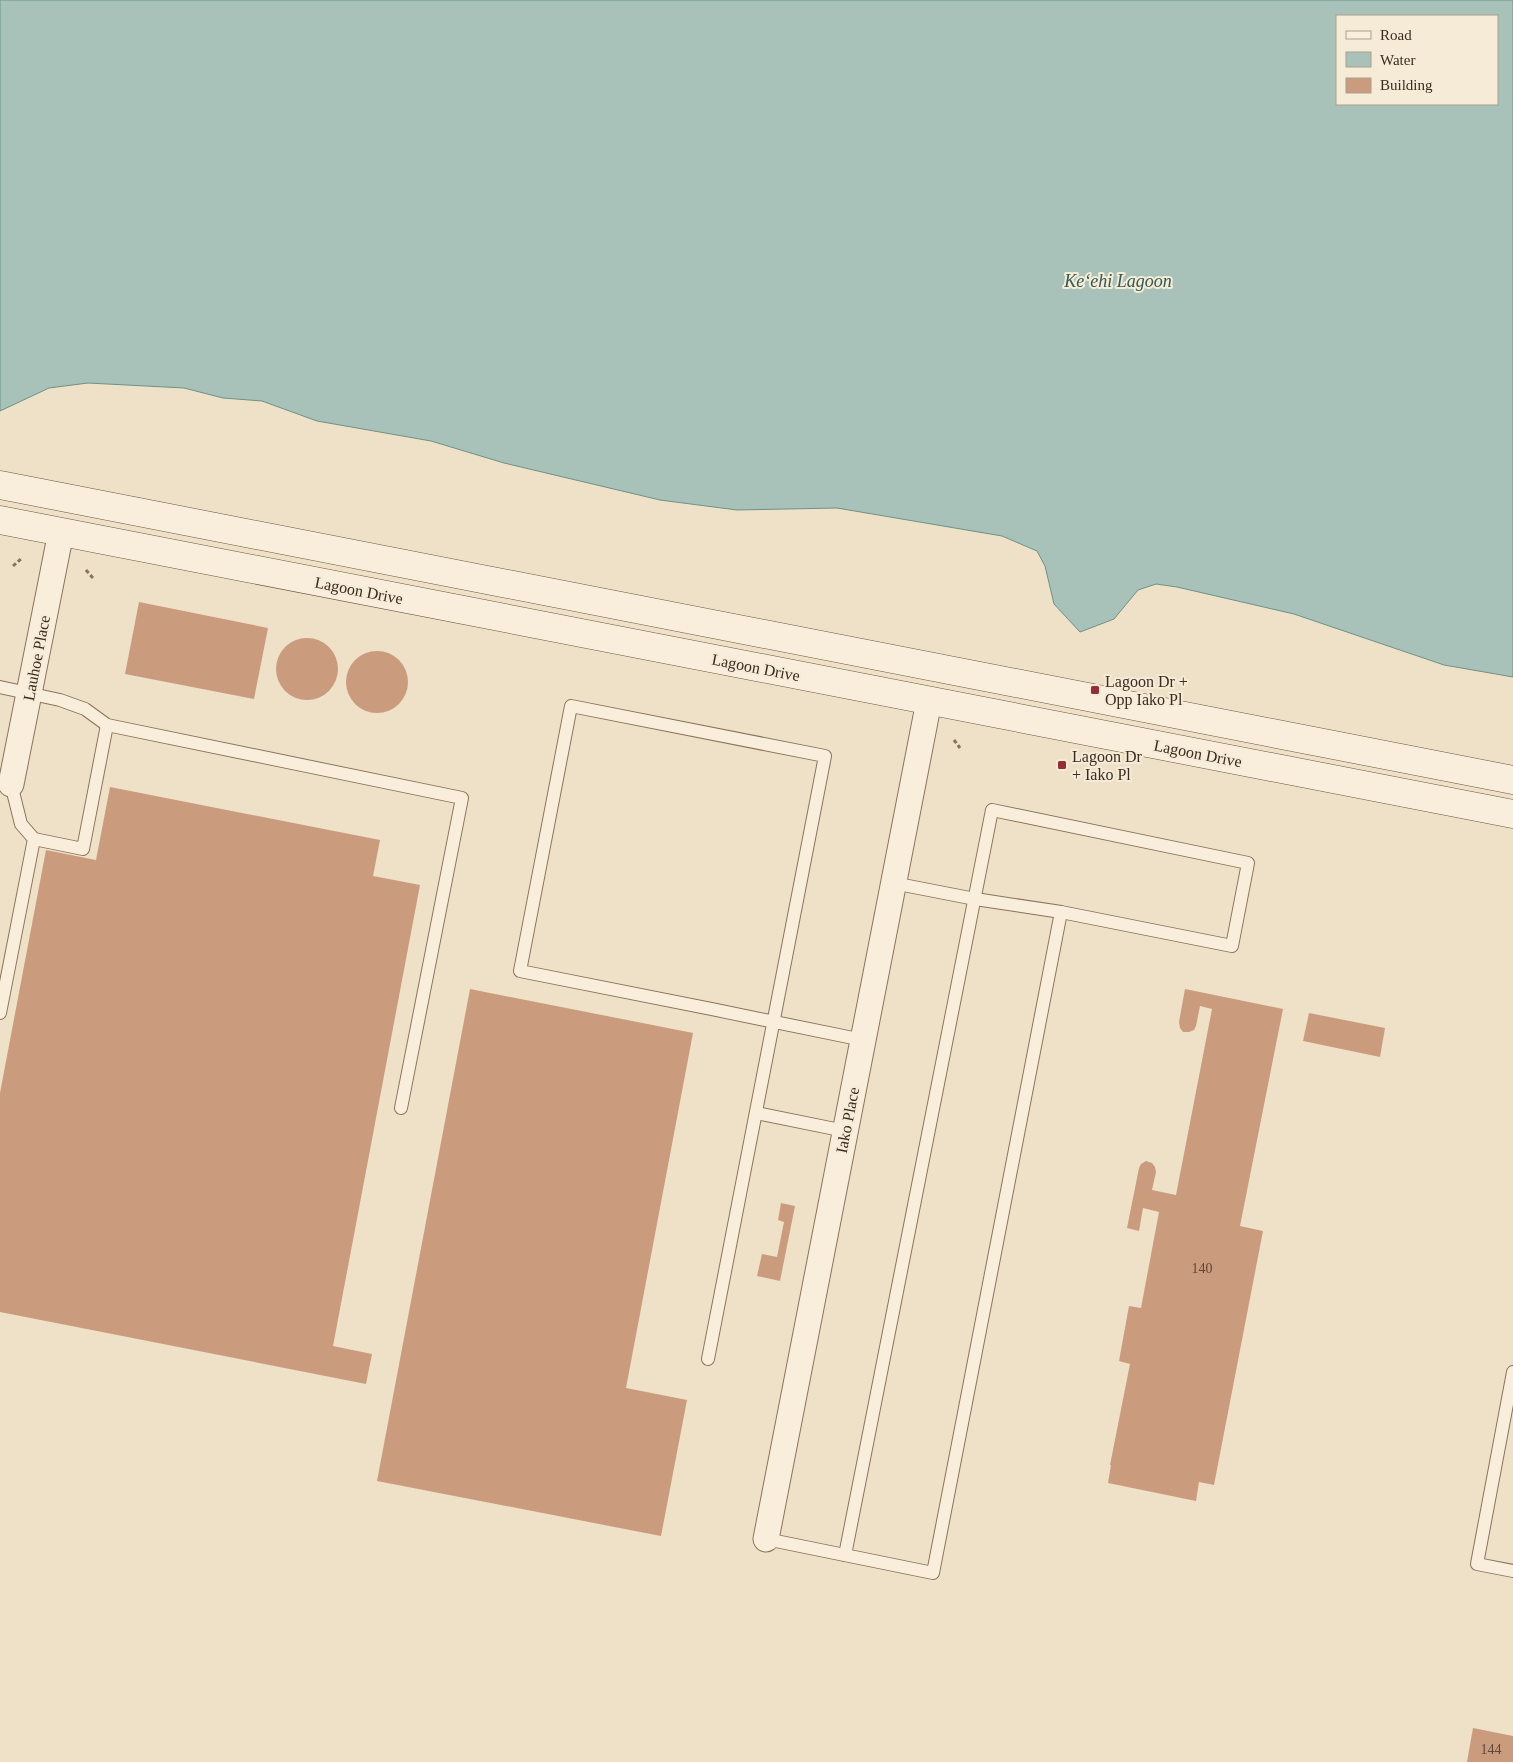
<svg xmlns="http://www.w3.org/2000/svg" width="1513" height="1762" font-family="Georgia,serif">
	<style>
		.water { fill: #a8c2b9; stroke: #6f9187; fill-rule: evenodd }
		.building { fill: #cb9b7e }
		.lines { fill: none; stroke-linecap: round; stroke-linejoin: round }
		.lane-casing { stroke: #8a735d; stroke-width: 14 }
		.street-casing { stroke: #8a735d; stroke-width: 27 }
		.secondary-casing { stroke: #6c5440; stroke-width: 29 }
		.path { stroke: #8a735d; stroke-width: 3; stroke-dasharray: 4 2.5; stroke-linecap: butt }
		.lane { stroke: #f9eedb; stroke-width: 12 }
		.street { stroke: #f9eedb; stroke-width: 25 }
		.secondary { stroke: #f9eedb; stroke-width: 28 }
		.poi-dot { fill: #982d33; stroke: #f5ebd7; stroke-width: 2 }
		.labels { text-anchor: middle; stroke-width: 4; stroke-linejoin: round; paint-order: stroke }
		.number-label { font-size: 14px; fill: #5e4838 }
		.street-label { font-size: 16px; fill: #3a2c20; stroke: #f5ebd7 }
		.poi-label { font-size: 16px; fill: #3a2c20; stroke: #f5ebd7; text-anchor: start }
		.water-label { font-size: 18px; font-style: italic; fill: #305a55; stroke: #f5ebd7 }
	</style>
	<rect width="100%" height="100%" fill="#eee1c7"/>
	<!-- water -->
	<path class="water" d="M0,0h1513v677l-69,-12 -150,-51 -117,-27 -21,-3 -18,6 -24,29 -34,13 -26,-28 -9,-38 -8,-15 -35,-15 -165,-28 -100,2 -77,-10 -156,-37 -73,-22 -114,-20 -55,-20 -39,-3 -39,-10 -96,-5 -39,5 -49,23zM1497,16v88h-160v-88z"/>
	<!-- building -->
	<g class="building">
		<polygon points="139,602 268,628 254,699 125,674"/>
		<circle cx="307" cy="669" r="31"/>
		<circle cx="377" cy="682" r="31"/>
		<polygon points="110,787 380,840 373,876 420,885 333,1346 372,1354 366,1384 0,1312 0,1093 46,850 96,860"/>
		<polygon points="470,989 693,1033 626,1388 687,1400 661,1536 377,1481"/>
		<polygon points="1185,989 1283,1009 1240,1226 1263,1231 1214,1485 1199,1482 1196,1501 1108,1483 1111,1465 1110,1465 1130,1364 1119,1361 1129,1306 1141,1308 1159,1212 1143,1208 1139,1231 1127,1228 1139,1168 1141,1164 1146,1161 1152,1163 1155,1167 1156,1172 1152,1190 1176,1195 1212,1009 1200,1006 1196,1026 1194,1030 1189,1032 1183,1032 1180,1028 1179,1022"/>
		<polygon points="1309,1013 1385,1028 1380,1057 1303,1041"/>
		<polygon points="781,1203 795,1206 780,1281 757,1276 762,1254 777,1257 784,1222 778,1220"/>
		<polygon points="1473,1728 1513,1736 1513,1762 1467,1762"/>
	</g>
	<g class="lines">
		<!-- lane casing -->
		<g class="lane-casing">
			<g id="lane">
				<polyline points="0,687 60,700 85,709 107,725 462,798 401,1108"/>
				<polyline points="34,839 83,849 107,725"/>
				<polyline points="0,1013 34,839 21,824 11,784"/>
				<polyline points="756,1113 845,1131"/>
				<path d="M708,1359l117,-603 -254,-50 -51,265c114,23 229,45 343,69"/>
				<polyline points="1513,1372 1477,1564 1513,1571"/>
				<polyline points="766,1539 933,1573 1061,912 975,899 893,883"/>
				<polyline points="845,1555 992,810 1248,863 1232,946 1061,912"/>
			</g>
		</g>
		<!-- street casing -->
		<g class="street-casing">
			<g id="street">
				<polyline points="11,784 61,532"/>
				<polyline points="766,1539 929,701"/>
			</g>
		</g>
		<!-- secondary casing -->
		<g class="secondary-casing">
			<g id="secondary">
				<polyline points="0,485 1513,780"/>
				<polyline points="0,520 1513,814"/>
			</g>
		</g>
		<!-- path -->
		<g class="path">
			<polyline points="13,566 22,558"/>
			<polyline points="86,570 93,578"/>
			<polyline points="954,740 960,748"/>
		</g>
		<!-- lane -->
		<use href="#lane" class="lane"/>
		<!-- street -->
		<use href="#street" class="street"/>
		<!-- secondary -->
		<use href="#secondary" class="secondary"/>
	</g>
	<!-- markers -->
	<g class="poi-dot">
		<rect x="1090" y="685" width="10" height="10" rx="2.5"/>
		<rect x="1057" y="760" width="10" height="10" rx="2.5"/>
	</g>
	<g class="labels">
		<!-- number labels -->
		<g class="number-label">
			<text x="1202" y="1273">140</text>
			<text x="1491" y="1754">144</text>
		</g>
		<!-- street labels -->
		<g class="street-label">
			<text transform="translate(359 590) rotate(11)" y="6">Lagoon Drive</text>
			<text transform="translate(36 658) rotate(-79)" y="6">Lauhoe Place</text>
			<text transform="translate(756 667) rotate(11)" y="6">Lagoon Drive</text>
			<text transform="translate(1198 753) rotate(11)" y="6">Lagoon Drive</text>
			<text transform="translate(847 1120) rotate(-79)" y="6">Iako Place</text>
		</g>
		<!-- poi labels -->
		<g class="poi-label">
			<text x="1105" y="687">Lagoon Dr +<tspan x="1105" dy="18">Opp Iako Pl</tspan></text>
			<text x="1072" y="762">Lagoon Dr<tspan x="1072" dy="18">+ Iako Pl</tspan></text>
		</g>
		<!-- water labels -->
		<g class="water-label">
			<text x="1118" y="287">Keʻehi Lagoon</text>
		</g>
	</g>
	<!-- legend -->
	<rect x="1336" y="15" width="162" height="90" fill="#f5ebd7" stroke="#aa9f8e"/>
	<rect x="1346" y="31" width="25" height="8" fill="#f9eedb" stroke="#aa9f8e"/>
	<text x="1380" y="40" font-size="15" fill="#3a2c20">Road</text>
	<rect x="1346" y="52" width="25" height="15" fill="#a8c2b9" stroke="#aa9f8e"/>
	<text x="1380" y="65" font-size="15" fill="#3a2c20">Water</text>
	<rect x="1346" y="78" width="25" height="15" fill="#cb9b7e" stroke="#aa9f8e"/>
	<text x="1380" y="90" font-size="15" fill="#3a2c20">Building</text>
</svg>
